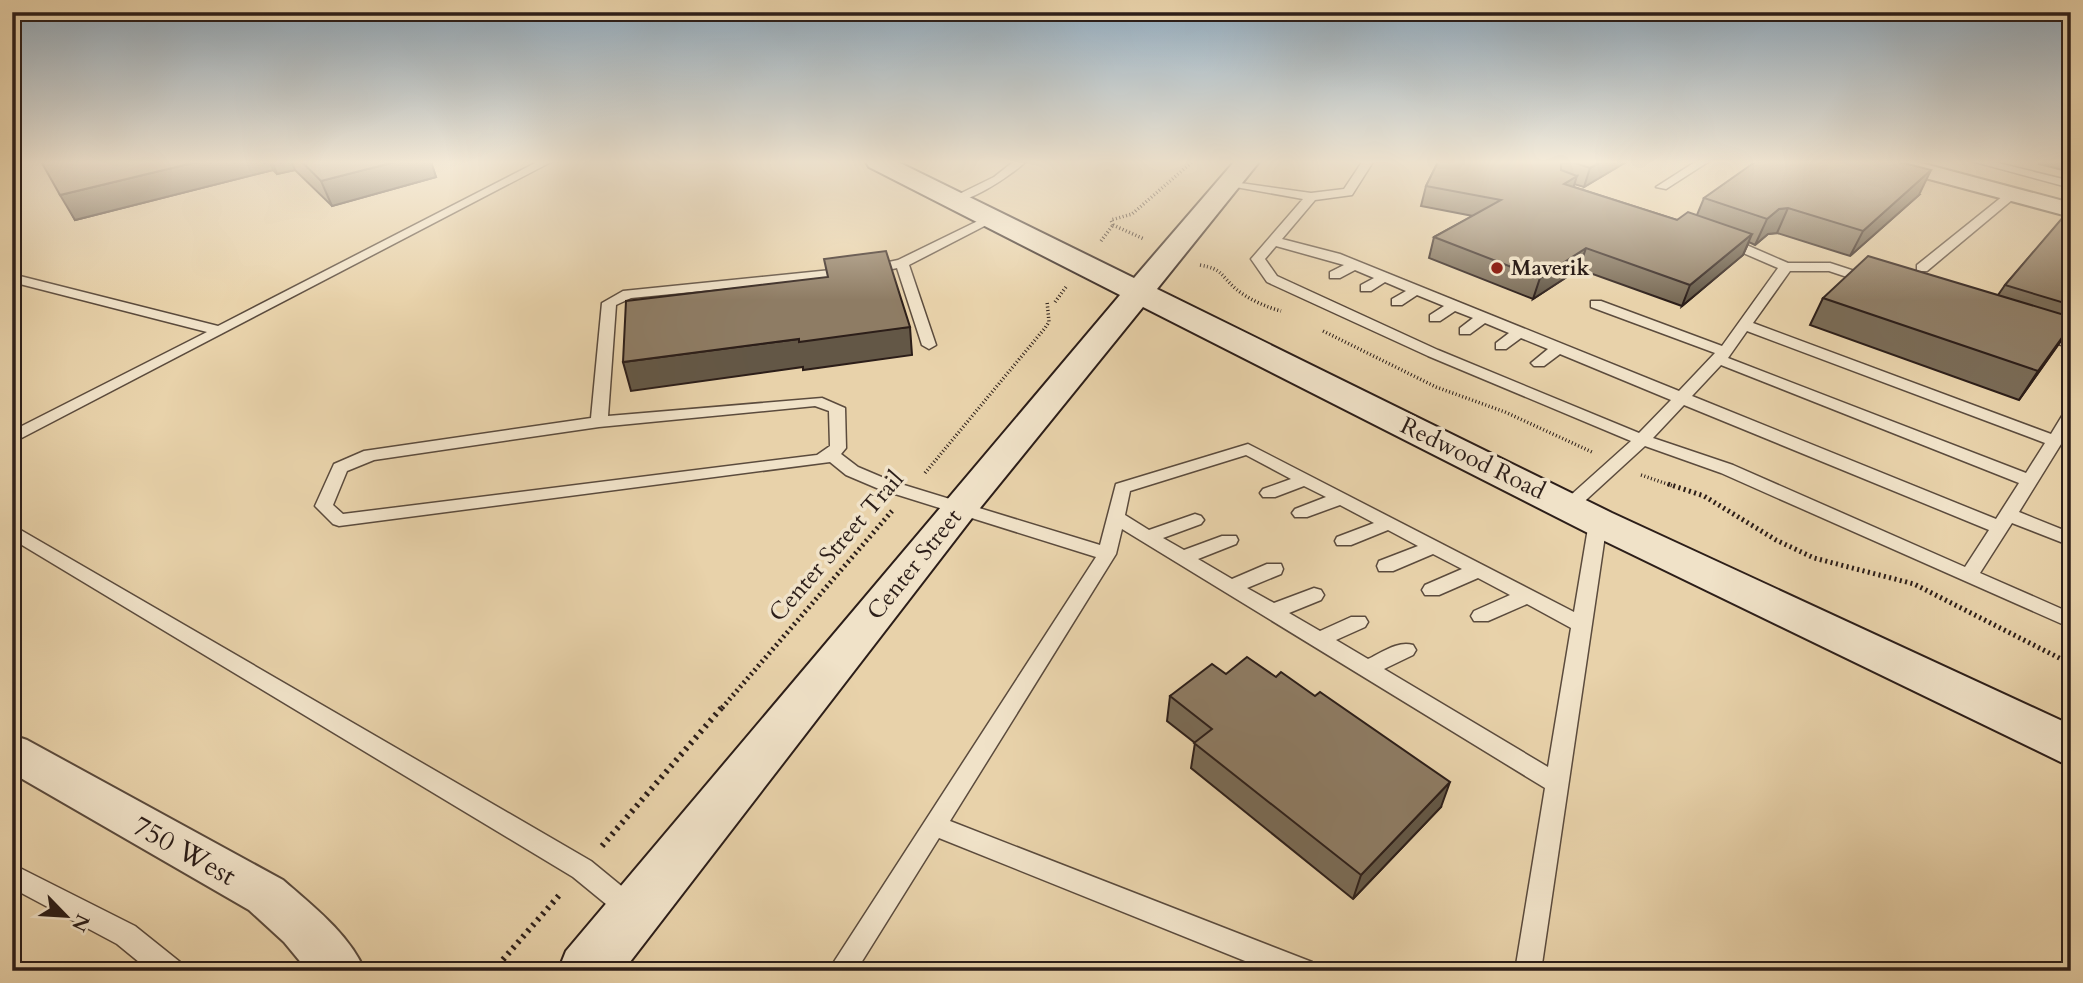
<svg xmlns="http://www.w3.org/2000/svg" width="2083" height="983" font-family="Cardo,serif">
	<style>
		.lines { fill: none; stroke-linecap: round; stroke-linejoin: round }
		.lane-casing { stroke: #5b4b3d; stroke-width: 3 }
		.street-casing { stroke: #5b4b3d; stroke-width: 4 }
		.secondary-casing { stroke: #2c1e19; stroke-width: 4 }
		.path-far2 { stroke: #2c1e19; stroke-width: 3.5; stroke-dasharray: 1 2.5; stroke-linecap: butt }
		.path-far1 { stroke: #2c1e19; stroke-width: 5; stroke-dasharray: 2 3.5; stroke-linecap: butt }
		.path { stroke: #2c1e19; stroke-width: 6; stroke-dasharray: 2.5 5; stroke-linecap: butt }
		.lane { fill: #f0e2c8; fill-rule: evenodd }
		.street { fill: #f0e2c8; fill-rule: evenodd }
		.secondary { fill: #f0e2c8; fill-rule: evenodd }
		.wall { fill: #7a6b56; stroke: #2c1e19; stroke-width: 2 }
		.shaded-wall { fill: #635746; stroke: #2c1e19; stroke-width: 2 }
		.building { fill: #8e7c64; stroke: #2c1e19; stroke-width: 2 }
		.poi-dot { fill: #8f2418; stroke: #f0e2c8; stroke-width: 2.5 }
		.labels { text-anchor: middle; stroke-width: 7; stroke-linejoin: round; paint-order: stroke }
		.far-poi-label { font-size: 21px; font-weight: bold; fill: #2c1e19; stroke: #f0e2c8; text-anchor: start }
		.street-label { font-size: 24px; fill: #2c1e19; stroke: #f0e2c8 }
		.near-street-label { font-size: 28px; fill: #2c1e19; stroke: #f0e2c8 }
	</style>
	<rect width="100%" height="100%" fill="#e8d2aa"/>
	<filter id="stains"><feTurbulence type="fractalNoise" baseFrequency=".00286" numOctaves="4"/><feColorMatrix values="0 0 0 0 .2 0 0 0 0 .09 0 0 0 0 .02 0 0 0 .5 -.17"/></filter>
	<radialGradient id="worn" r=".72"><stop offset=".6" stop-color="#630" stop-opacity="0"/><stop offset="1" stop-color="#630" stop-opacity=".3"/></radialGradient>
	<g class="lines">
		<!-- lane casing -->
		<g class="lane-casing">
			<g id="lane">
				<polygon points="537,162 551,162 12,443 12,431 207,332 12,282 12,274 218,326"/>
				<path d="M1013,162h12c-11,12 -65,48 -78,38l47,-23z"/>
				<path d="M1362,162h11l-21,33 -37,5 -33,39 58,15 339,137 36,-38 -124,-46v-6h10l121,45 56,-78 -58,-25v-6h8l60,26h42l46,15 2,3 -7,4 -42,-14h-39l-37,52 298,111 14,-23 6,-2v19l-52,84 52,21v13l-59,-23 -32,50 91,40v15l-350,-155 -76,-27 -70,64h-12l-3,-4 3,-4 68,-61 -203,-85 -161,-74 -16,-23 52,-60 -73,-13 -4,-1v-4l85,12 33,-4zM1276,246l68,19 -14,7v6h10l15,-8 19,8 -13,7v6h10l14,-9 21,9 -14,8v6h10l15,-10 27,11 -14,9v6h10l15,-10 18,7 -13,10v6h10l15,-11 24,10 -13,10v6h10l15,-11 27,11 -17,14 3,3h10l16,-12 111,46 -32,33 -201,-83 -161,-74 -12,-17zM1747,331l298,112 -19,30 -298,-115zM1721,365l298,118 -23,36 -304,-123zM1684,405l305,125 -24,37 -232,-102 -80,-27z"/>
				<polygon points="1695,162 1708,162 1666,189 1656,187"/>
				<polygon points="1975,162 1994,162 2071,181 2071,188"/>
				<polygon points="2008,192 2018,195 1927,271 1917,271 1917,265"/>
				<path d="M988,216l10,3 -89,46 27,80 -7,4 -7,-4 -25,-77 -27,6 -239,24 -15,7 -8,111 214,-18 23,10 1,40 -5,6 17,13 33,14 209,64 16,-61 132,-40 326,168 15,-90 3,-4h12l3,4 -66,449h-26l30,-183 -423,-259 -6,25 -166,267 362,141 4,9h-46l-331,-133 -83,133h-28l268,-414 -217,-68 -33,-14 -16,-13 -491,64 -6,-2 -18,-18 19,-42 30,-13 227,-33 11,-115 21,-12 247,-25 28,-6zM815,406l14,5 1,35 -13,9 -474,59 -10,-9 14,-34 27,-11 225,-33zM1246,455l45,24 -28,10 -3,4 3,4h12l29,-11 22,11 -31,12 -3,4 3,4h12l33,-12 34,18 -37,14 -2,4 2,4h14l37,-15 30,16 -39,15 -2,5 2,5h14l40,-17 29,15 -37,16 -3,5 3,5h14l39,-17 32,17 -36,16 -3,5 3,5h14l39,-17 44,24 -23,139 -164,-98 29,-14 3,-5 -3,-5c-15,-5 -32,8 -45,14l-32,-19 29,-13 3,-5 -3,-5h-14l-31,14 -31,-18 32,-13 3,-5 -3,-5 -7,-2 -40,15 -27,-15 34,-14 2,-5 -2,-5h-14l-35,15 -34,-20 38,-15 2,-4 -2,-4h-14l-38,14 -21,-12 38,-14 3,-4 -3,-4 -6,-2 -46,16 -24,-15 5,-24z"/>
				<polygon points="2038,329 2071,339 2071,348 2033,336 2033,330"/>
				<polygon points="12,525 591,861 641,902 645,910 641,918 632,922 623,918 573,877 12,539"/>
				<polygon points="12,864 135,926 180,962 184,971 150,971 117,944 12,888"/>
			</g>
		</g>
		<!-- street casing -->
		<g class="street-casing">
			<g id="street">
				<polygon points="1881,162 1917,162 2071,203 2071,217 1884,167"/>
				<path d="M12,735l15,5 256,140c30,26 66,54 82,91h-57l-24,-29 -35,-32 -237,-137z"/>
			</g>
		</g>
		<!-- secondary casing -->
		<g class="secondary-casing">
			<polygon id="secondary" points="866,162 898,162 1134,278 1234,162 1259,162 1157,289 1612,513 2071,725 2071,767 1584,531 1143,307 972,518 623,971 558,971 566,951 1120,295 869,167"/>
		</g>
		<!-- path-far2 -->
		<g class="path-far2">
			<polyline points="1113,225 1144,239"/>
			<polyline points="1113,225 1111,220 1132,214 1192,162"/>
			<polyline points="1101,241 1113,225"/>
			<path d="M1200,265c23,4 20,10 36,24 12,10 30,18 45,22"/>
			<polyline points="1055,302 1066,287"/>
			<polyline points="1323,331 1436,387 1505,412 1592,452"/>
			<polyline points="925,473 1045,328 1049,322 1047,301"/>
			<polyline points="1641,475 1673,486"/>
		</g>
		<!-- path-far1 -->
		<g class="path-far1">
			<polyline points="1668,484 1704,496 1776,540 1814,558 1914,584 2071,664"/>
			<polyline points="722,708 892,511"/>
		</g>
		<!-- path -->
		<g class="path">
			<polyline points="602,846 723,706"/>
			<polyline points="493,971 562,892"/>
		</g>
		<!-- lane -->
		<use href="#lane" class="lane"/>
		<!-- street -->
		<use href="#street" class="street"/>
		<!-- secondary -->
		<use href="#secondary" class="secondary"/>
	</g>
	<!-- wall -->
	<g class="wall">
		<polygon points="45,162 431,162 436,177 332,206 295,170 277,174 273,170 75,220"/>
		<polygon points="1438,162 1626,162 1584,187 1574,184 1574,187 1677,220 1697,215 1704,198 1919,195 1850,256 1777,233 1768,234 1755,245 1749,242 1743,255 1682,306 1579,269 1533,299 1429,258 1434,237 1473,216 1421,206 1426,186"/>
		<polygon points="2039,162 2071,162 2071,172 2039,164"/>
		<polygon points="2071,209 2071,327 2019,400 1810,325 1823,298 1998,295 2005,285"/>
		<polygon points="1226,674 1441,807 1353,899 1191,768 1195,743 1167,721 1170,696"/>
	</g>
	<!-- shaded-wall -->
	<g class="shaded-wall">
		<polygon points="197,162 270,162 273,170 75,220 60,195"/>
		<polygon points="272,162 292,162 295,170 277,174"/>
		<polygon points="395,162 431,162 436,177 332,206 321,181"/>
		<polygon points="1601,162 1626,162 1584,187 1590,168"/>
		<polygon points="1931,170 1919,195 1850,256 1863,231"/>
		<polygon points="1577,176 1571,195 1564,184"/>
		<polygon points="1788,208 1777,233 1768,234 1755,245 1767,219 1779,209"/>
		<polygon points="1752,234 1743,255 1682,306 1690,285"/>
		<polygon points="1586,248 1579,269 1533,299 1540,278"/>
		<polygon points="2071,325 2057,346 2019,400 2038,371"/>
		<polygon points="910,327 912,355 803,370 803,367 631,391 623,362 799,339"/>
		<polygon points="1450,782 1441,807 1353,899 1361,875"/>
	</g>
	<!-- building -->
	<g class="building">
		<polygon points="45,162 197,162 60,195 42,163"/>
		<polygon points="302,162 395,162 321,181"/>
		<polygon points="1438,162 1601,162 1590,168 1572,162 1561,163 1561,170 1577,176 1564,184 1677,220 1688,212 1752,234 1690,285 1586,248 1540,278 1434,237 1501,200 1426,186"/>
		<polygon points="1755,162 1900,162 1931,170 1863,231 1788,208 1779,209 1767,219 1704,198"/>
		<polygon points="2070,209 2071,305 2005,285"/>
		<polygon points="886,251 910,327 799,342 799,339 623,362 626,301 828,277 824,259"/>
		<polygon points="1868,256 2071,317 2071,325 2038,371 1823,298"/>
		<polygon points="1247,657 1276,677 1281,672 1315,696 1320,692 1450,782 1361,875 1194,743 1212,729 1170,696 1212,664 1226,674"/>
	</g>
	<!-- sky -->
	<linearGradient id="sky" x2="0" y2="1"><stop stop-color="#8ea8bc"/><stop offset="0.54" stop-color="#f5ebd9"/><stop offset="1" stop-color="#f5ebd9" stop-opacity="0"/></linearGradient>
	<rect width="2083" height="300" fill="url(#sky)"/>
	<!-- markers -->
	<circle class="poi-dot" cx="1497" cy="268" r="7"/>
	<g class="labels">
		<!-- far-poi labels -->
		<g class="far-poi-label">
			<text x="1511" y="275">Maverik</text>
		</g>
		<!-- street labels -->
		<g class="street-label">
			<text transform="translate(1473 458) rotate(26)" y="8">Redwood Road</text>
			<text transform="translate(836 546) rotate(-49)" y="8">Center Street Trail</text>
			<text transform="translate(914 564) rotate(-51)" y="8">Center Street</text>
		</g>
		<!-- near-street labels -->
		<g class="near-street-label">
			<text transform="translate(185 850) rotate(29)" y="10">750 West</text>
		</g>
	</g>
	<!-- margin -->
	<rect width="2083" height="983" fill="none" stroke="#e8d2aa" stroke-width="42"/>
	<rect x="14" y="14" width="2055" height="955" fill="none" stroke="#2c1e19" stroke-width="3.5"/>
	<rect x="21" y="21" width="2041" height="941" fill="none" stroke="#2c1e19" stroke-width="2"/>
	<!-- north arrow -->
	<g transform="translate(66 916) rotate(115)" stroke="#f0e2c8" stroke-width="5" paint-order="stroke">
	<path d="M0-5L12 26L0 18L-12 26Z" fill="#2c1e19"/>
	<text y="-10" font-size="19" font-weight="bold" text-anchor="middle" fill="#2c1e19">N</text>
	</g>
	<rect width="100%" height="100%" filter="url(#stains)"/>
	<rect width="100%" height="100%" fill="url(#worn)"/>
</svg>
